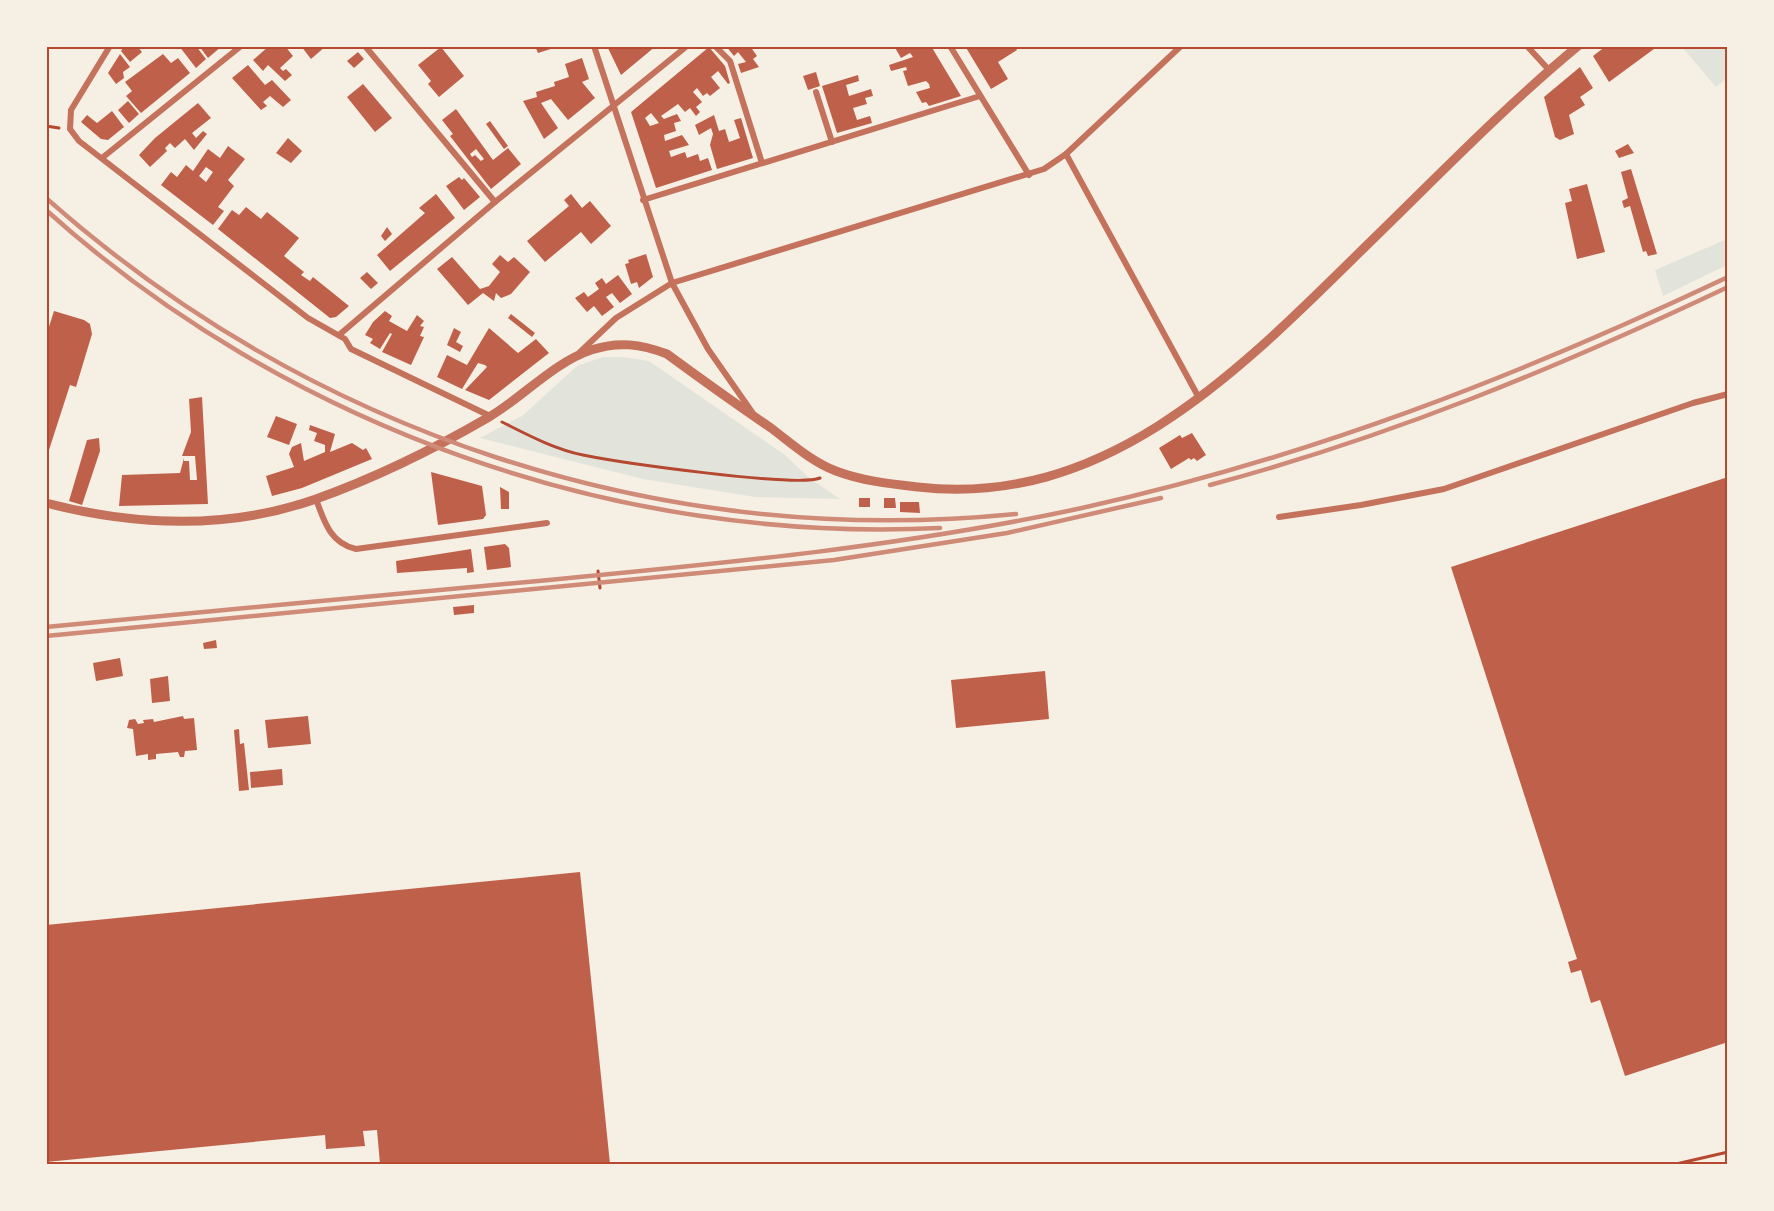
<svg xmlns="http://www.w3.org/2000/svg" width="1774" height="1211" font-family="Barlow,sans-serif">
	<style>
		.green { fill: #e2e4dc }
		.building { fill: #bf614a; fill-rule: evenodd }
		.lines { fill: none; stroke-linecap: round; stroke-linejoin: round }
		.path { stroke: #b5482f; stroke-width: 3 }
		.minor { stroke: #c5725c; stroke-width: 6 }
		.tertiary { stroke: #c5725c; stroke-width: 9 }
		.rail { stroke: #cf8b77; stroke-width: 4.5 }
		.neatline { fill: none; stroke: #b5482f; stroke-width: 2 }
	</style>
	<rect width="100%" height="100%" fill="#f6efe4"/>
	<!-- green -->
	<g class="green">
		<polygon points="1682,47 1727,47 1727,78 1716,87"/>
		<polygon points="1727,239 1727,265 1663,296 1655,270"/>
		<polygon points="603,357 623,357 649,361 785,455 807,476 840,499 755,497 643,479 480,438 522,416 577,366"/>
	</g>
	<!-- building -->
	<g class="building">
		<polygon points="124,46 137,46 142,52 130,62 121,51"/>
		<polygon points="179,46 196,46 206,59 196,68"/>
		<polygon points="199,46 222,46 208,58"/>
		<polygon points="269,46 285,46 293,56 280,68 283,71 286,69 292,75 285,81 268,65 263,71 253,60"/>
		<polygon points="301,46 326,46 311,59"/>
		<polygon points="535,46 557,46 557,47 538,53"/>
		<polygon points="607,46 618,48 656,46 621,75"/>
		<polygon points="726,46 750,46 757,56 753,59 759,67 741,73 738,64 746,62 738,52 734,56"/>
		<polygon points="894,46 931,46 961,96 929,106 926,102 922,103 916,92 930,88 929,84 926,81 908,86 903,71 907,70 906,67 891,71 889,65 913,57 910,53 901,58"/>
		<polygon points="965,46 1015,46 1017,50 998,62 1008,79 991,89"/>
		<polygon points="1606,46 1658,46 1609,82 1593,56"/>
		<polygon points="441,47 464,76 439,97 428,84 431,81 418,65"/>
		<path d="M709,47l16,19 5,17 -2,1 -10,-13 -7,6 9,11 -10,8 -3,-3 -4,3 -6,-8 -4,4 9,10 -6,5 4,5 -4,4 -6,-8 -5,4 -7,-8 -17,12 3,3 13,-5 4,7 -7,2 2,8 -12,4 1,6 17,-6 7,10 -20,6 2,6 14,-5 2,6 11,-4 2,7 8,-3 4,12 -56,18 -25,-76zM651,113l8,10 -9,3 -5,-8z"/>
		<polygon points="358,52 364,59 354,68 347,61"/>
		<polygon points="120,54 130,67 123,72 124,78 116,84 108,73"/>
		<polygon points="163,54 171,63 178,58 190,73 141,113 126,96 132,91 125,82"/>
		<polygon points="582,58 589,79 582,82 595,98 568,120 551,99 541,103 558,128 544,139 523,101 537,97 536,92 555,86 554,82 569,77 565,64"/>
		<polygon points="248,65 265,85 272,80 291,100 283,107 270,96 263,102 267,106 261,110 232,78"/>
		<polygon points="1580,67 1593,88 1580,97 1585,105 1569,115 1574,134 1560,140 1555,137 1544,97"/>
		<polygon points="816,72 820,86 808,90 803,76"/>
		<polygon points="858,75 859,81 846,85 849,96 871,89 873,96 865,98 867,104 853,108 857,120 870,116 872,123 837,133 822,86"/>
		<polygon points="363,84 392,118 375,132 347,97"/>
		<polygon points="128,101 139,114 129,123 118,110"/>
		<polygon points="198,103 211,118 192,133 196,138 203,131 207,134 194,150 185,139 175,148 170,143 165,148 167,151 150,167 139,155 155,138"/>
		<path d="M456,109l37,51 15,-12 13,16 -30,25 -41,-53 3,-2 -11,-14zM476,149l8,10 -3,2 -6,-6 -3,2 -2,-3z"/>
		<polygon points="112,111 124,127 108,140 101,139 81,122 87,115 97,123"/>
		<polygon points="714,115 719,131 725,129 729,142 740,138 734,120 741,118 753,158 717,169 710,145 713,134 711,128 699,135 695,125"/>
		<polygon points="490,121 508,146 504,149 486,124"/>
		<polygon points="288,138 302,151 291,163 276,153"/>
		<polygon points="1628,144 1634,153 1619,158 1615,151"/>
		<path d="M228,146l17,13 -17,21 6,6 -16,21 6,4 -11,14 -52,-40 10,-13 6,5 9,-12 7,6 15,-22 12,9zM206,167l7,5 -7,10 -7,-6z"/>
		<polygon points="1631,169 1657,254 1648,256 1646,251 1643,252 1630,206 1624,208 1622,201 1628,198 1621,172"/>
		<polygon points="459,177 462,180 464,178 480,197 464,210 446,186"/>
		<polygon points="1587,184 1605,252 1577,259 1565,203 1572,201 1569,189"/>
		<polygon points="436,194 455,218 390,271 377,255 425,213 419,208"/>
		<polygon points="571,194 582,208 590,201 611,226 591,244 581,232 545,262 527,241 569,206 564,200"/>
		<polygon points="246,207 261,219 267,212 299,238 284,256 304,272 301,275 310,281 313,277 349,306 336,317 330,318 218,229 232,210 239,215"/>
		<polygon points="387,227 392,234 385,241 381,236"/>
		<polygon points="646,254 653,277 639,288 637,282 631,284 625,264 629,263 628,260"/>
		<polygon points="500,255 508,262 514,257 530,272 511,294 501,298 496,293 494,301 483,293 468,305 437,269 452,257 480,289 489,286 500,272 492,264"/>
		<polygon points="367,272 378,283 371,289 360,278"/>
		<polygon points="618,275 632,294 620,303 612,293 606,297 614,307 602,316 594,306 587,312 575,298 584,292 588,297 599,289 595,283 602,278 606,284"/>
		<polygon points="54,311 84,320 90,324 92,334 76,387 70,385 48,453 46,336"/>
		<polygon points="385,311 392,316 389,321 407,331 417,315 424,321 420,326 424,327 420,336 424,337 411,365 382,352 392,334 390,333 380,349 370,343 373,339 365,335 373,322"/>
		<polygon points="511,314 535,333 532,337 508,318"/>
		<polygon points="454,328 461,332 456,342 463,346 460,352 447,345"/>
		<polygon points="489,328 518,353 536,339 549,353 489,400 465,390 487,367 485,365 478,363 462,389 437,377 447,355 467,365"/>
		<polygon points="202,397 208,504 119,506 122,475 180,473 184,458 184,461 189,461 190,480 197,480 195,456 182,456 191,432 189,399"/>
		<polygon points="276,416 297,424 289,445 267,437"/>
		<polygon points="310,425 335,434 330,452 352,443 363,450 366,448 372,459 302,488 272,496 266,476 294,467 289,454 292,447 301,443 304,461 325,452 325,445 314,441 317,433 309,430"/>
		<polygon points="1192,433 1206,455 1197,461 1194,458 1191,460 1189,458 1171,469 1159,448 1180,435 1182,438"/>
		<polygon points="99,438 100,451 82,505 69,501 87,440"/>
		<polygon points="431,472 482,486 486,515 483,519 438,525"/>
		<polygon points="1728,477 1728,1042 1625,1076 1600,1000 1591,1003 1581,970 1571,973 1568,962 1577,959 1451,567"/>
		<polygon points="500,487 509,492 509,509 501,509"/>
		<rect x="859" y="498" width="11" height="9"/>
		<polygon points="884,498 895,498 896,508 884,508"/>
		<polygon points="900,502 919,502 920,513 900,512"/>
		<polygon points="505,544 509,548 511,567 487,570 484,547"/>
		<polygon points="471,549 474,572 467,573 467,568 397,573 396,561"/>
		<polygon points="474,605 474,613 454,615 453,607"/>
		<polygon points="216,640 217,648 204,649 203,643"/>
		<polygon points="120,658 123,676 96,681 93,663"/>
		<polygon points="1045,671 1049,719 956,728 951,680"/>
		<polygon points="168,676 170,701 152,703 150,679"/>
		<polygon points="183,716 184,719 194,718 197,750 185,751 184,757 180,757 178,752 156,754 156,759 148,760 148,754 136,756 133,729 127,728 129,720 135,719 138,724 144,723 143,720 153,719 154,722"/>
		<polygon points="308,716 311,744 268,748 265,720"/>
		<polygon points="239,729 240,744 244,743 249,790 239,791 234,730"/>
		<polygon points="282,769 283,785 251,788 250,772"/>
		<polygon points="580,872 610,1164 380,1164 377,1130 363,1131 365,1146 326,1149 325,1135 46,1162 46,925"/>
	</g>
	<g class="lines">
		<!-- path -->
		<g class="path">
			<polyline points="46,126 59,128"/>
			<path d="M502,422c26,13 52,27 81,33 34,7 214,33 237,23"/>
			<polyline points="598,571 600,588"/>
			<polyline points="1676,1164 1728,1152"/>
		</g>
		<!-- minor -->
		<g class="minor">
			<polyline points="110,46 71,110 70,129 79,141 308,318 345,339 351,349 490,416"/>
			<polyline points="365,46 495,202"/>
			<polyline points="594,46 672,283 708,349 752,412"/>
			<polyline points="715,46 730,61 762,163"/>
			<polyline points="950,46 1029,175"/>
			<polyline points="1527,46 1549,70"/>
			<polyline points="816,92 832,142"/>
			<polyline points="1066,154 1199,398"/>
			<polyline points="102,158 241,46"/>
			<polyline points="643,200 980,96"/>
			<polyline points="339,335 495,202 687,46"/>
			<polyline points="580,352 616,318 672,283 1044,169 1066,154 1181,46"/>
			<path d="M316,499c8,22 14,44 40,50l191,-26"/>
			<polyline points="1279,517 1361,505 1444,489 1693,403 1728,394"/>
		</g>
		<!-- tertiary -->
		<path class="tertiary" d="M46,503c89,23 182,27 270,-4 59,-21 118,-50 173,-82 34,-20 64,-54 102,-67 27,-9 50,-6 76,4 34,25 69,50 104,74 20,15 41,34 65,43 26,10 55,13 82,16 190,22 325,-120 449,-242 69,-67 136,-137 211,-199"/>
		<!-- rail -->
		<g class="rail">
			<path d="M46,198c268,237 614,351 970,316"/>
			<path d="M46,210c241,217 570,334 894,318"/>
			<path d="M1210,485c180,-48 349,-118 518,-198"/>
			<path d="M46,627c168,-16 335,-32 503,-47 179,-17 357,-34 533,-72 229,-51 434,-131 646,-231"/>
			<polyline points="46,636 834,560 1007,533 1161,498"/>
		</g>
	</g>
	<!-- border -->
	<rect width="1774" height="1211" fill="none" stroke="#f6efe4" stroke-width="96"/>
	<rect x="48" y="48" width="1678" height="1115" class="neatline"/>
</svg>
